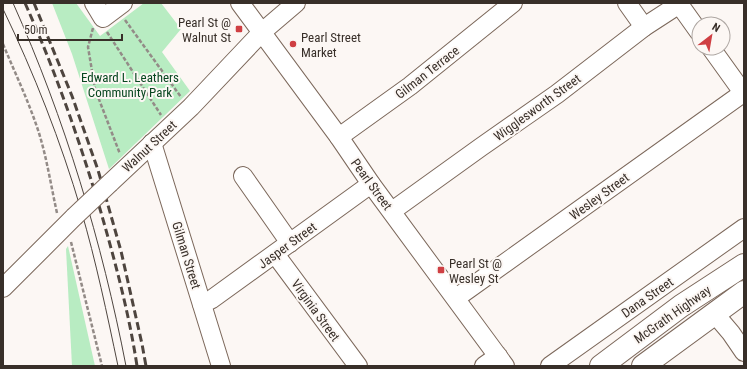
<svg xmlns="http://www.w3.org/2000/svg" width="747" height="369" font-family="'Roboto Condensed',sans-serif">
	<style>
		.green { fill: #b8ecc2 }
		.lines { fill: none; stroke-linecap: round; stroke-linejoin: round }
		.minor-casing { stroke: #7c685b; stroke-width: 20 }
		.highway-casing { stroke: #7c685b; stroke-width: 24 }
		.path { stroke: #938b87; stroke-width: 2.5; stroke-dasharray: 4 2; stroke-linecap: butt }
		.minor { stroke: #fff; stroke-width: 18 }
		.highway { stroke: #fff; stroke-width: 22 }
		.tram { stroke: #4e453f; stroke-width: 1 }
		.rail { stroke: #4e453f; stroke-width: 3; stroke-dasharray: 8 4; stroke-linecap: butt }
		.minor-bridge-casing { stroke: #7c685b; stroke-width: 20; stroke-linecap: butt }
		.minor-bridge { stroke: #fff; stroke-width: 18 }
		.poi-dot { fill: #cf3f43; stroke: #fcf7f4; stroke-width: 1.5 }
		.labels { text-anchor: middle; stroke-width: 4; stroke-linejoin: round; paint-order: stroke }
		.poi-label { font-size: 13px; fill: #382f29; stroke: #fcf7f4; text-anchor: start }
		.street-label { font-size: 13px; fill: #382f29; stroke: #fcf7f4 }
		.park-label { font-size: 13px; fill: #084720; stroke: #fcf7f4 }
	</style>
	<rect width="100%" height="100%" fill="#fcf7f4"/>
	<!-- green -->
	<g class="green">
		<polygon points="52,3 76,3 100,36 144,3 161,3 181,29 162,52 190,91 109,169 72,54"/>
		<polygon points="68,246 95,366 72,366 66,249"/>
	</g>
	<g class="lines">
		<!-- minor casing -->
		<g class="minor-casing">
			<g id="minor">
				<polyline points="94,3 103,18 123,3"/>
				<polyline points="240,3 339,137 371,184 505,366"/>
				<polyline points="627,3 644,27"/>
				<polyline points="679,4 699,32"/>
				<polyline points="711,48 744,94"/>
				<polyline points="339,137 410,86 513,3"/>
				<polyline points="152,143 221,366"/>
				<polyline points="243,176 290,243"/>
				<polyline points="110,183 191,107 262,32 296,3"/>
				<polyline points="392,211 481,147 557,94 644,27 681,3"/>
				<polyline points="275,254 358,366"/>
				<polyline points="3,288 74,217"/>
				<polyline points="456,298 743,93"/>
				<polyline points="202,304 212,299 371,184"/>
				<polyline points="714,313 731,333 744,352"/>
				<polyline points="484,366 498,356"/>
				<polyline points="550,366 744,228"/>
			</g>
		</g>
		<!-- highway casing -->
		<g class="highway-casing">
			<g id="highway">
				<polyline points="601,366 681,306 744,265"/>
				<polyline points="643,366 744,292"/>
			</g>
		</g>
		<!-- path -->
		<g class="path">
			<polyline points="125,20 181,97"/>
			<polyline points="93,28 88,47 95,89 120,154"/>
			<polyline points="107,32 161,115"/>
			<path d="M3,44c12,29 26,58 36,89 8,26 12,53 18,80"/>
			<polyline points="71,242 102,366"/>
		</g>
		<!-- minor -->
		<use href="#minor" class="minor"/>
		<!-- highway -->
		<use href="#highway" class="highway"/>
		<!-- tram -->
		<g class="tram">
			<path d="M13,3c52,116 89,239 113,363"/>
			<path d="M3,9c31,64 58,133 78,201 15,51 26,104 37,156"/>
		</g>
		<!-- rail -->
		<g class="rail">
			<path d="M25,3c30,67 54,136 75,206 15,52 29,104 37,157"/>
			<polyline points="34,3 72,96 98,170 121,251 142,344 146,366"/>
		</g>
		<!-- minor-bridge casing -->
		<g class="minor-bridge-casing">
			<polyline id="minor-bridge" points="74,217 110,183"/>
		</g>
		<!-- minor-bridge -->
		<use href="#minor-bridge" class="minor-bridge"/>
	</g>
	<!-- markers -->
	<g class="poi-dot">
		<rect x="235" y="25" width="8" height="8" rx="2"/>
		<circle cx="293" cy="44" r="4"/>
		<rect x="437" y="266" width="8" height="8" rx="2"/>
	</g>
	<g class="labels">
		<!-- poi labels -->
		<g class="poi-label">
			<text x="231" y="27" text-anchor="end">Pearl St @<tspan x="231" dy="15">Walnut St</tspan></text>
			<text x="301" y="42">Pearl Street<tspan x="301" dy="15">Market</tspan></text>
			<text x="449" y="268">Pearl St @<tspan x="449" dy="15">Wesley St</tspan></text>
		</g>
		<!-- street labels -->
		<g class="street-label">
			<text transform="translate(427 72) rotate(-38)" y="5">Gilman Terrace</text>
			<text transform="translate(537 107) rotate(-36)" y="5">Wigglesworth Street</text>
			<text transform="translate(149 146) rotate(-43)" y="5">Walnut Street</text>
			<text transform="translate(372 184) rotate(54)" y="5">Pearl Street</text>
			<text transform="translate(599 196) rotate(-36)" y="5">Wesley Street</text>
			<text transform="translate(287 245) rotate(-36)" y="5">Jasper Street</text>
			<text transform="translate(187 255) rotate(73)" y="5">Gilman Street</text>
			<text transform="translate(647 297) rotate(-35)" y="5">Dana Street</text>
			<text transform="translate(316 310) rotate(54)" y="5">Virginia Street</text>
			<text transform="translate(672 314) rotate(-35)" y="5">McGrath Highway</text>
		</g>
		<!-- park labels -->
		<g class="park-label">
			<text x="130" y="82">Edward L. Leathers<tspan x="130" dy="15">Community Park</tspan></text>
		</g>
	</g>
	<!-- border -->
	<rect width="747" height="369" fill="none" stroke="#382f29" stroke-width="8"/>
	<!-- north arrow -->
	<g transform="translate(711 36) rotate(31)"><circle r="19" fill="#fcf7f4" stroke="#aea7a3"/>
	<path d="M0-3L7 15L0 10L-7 15Z" fill="#cf3f43"/>
	<text y="-6" font-size="11" font-weight="bold" text-anchor="middle" fill="#382f29">N</text>
	</g>
	<!-- scale -->
	<path d="M18 34v6h104v-6" fill="none" stroke="#382f29" stroke-width="2"/>
	<text x="24" y="34" font-size="12" fill="#382f29" stroke="#fcf7f4" stroke-width="3" paint-order="stroke">50 m</text>
</svg>
